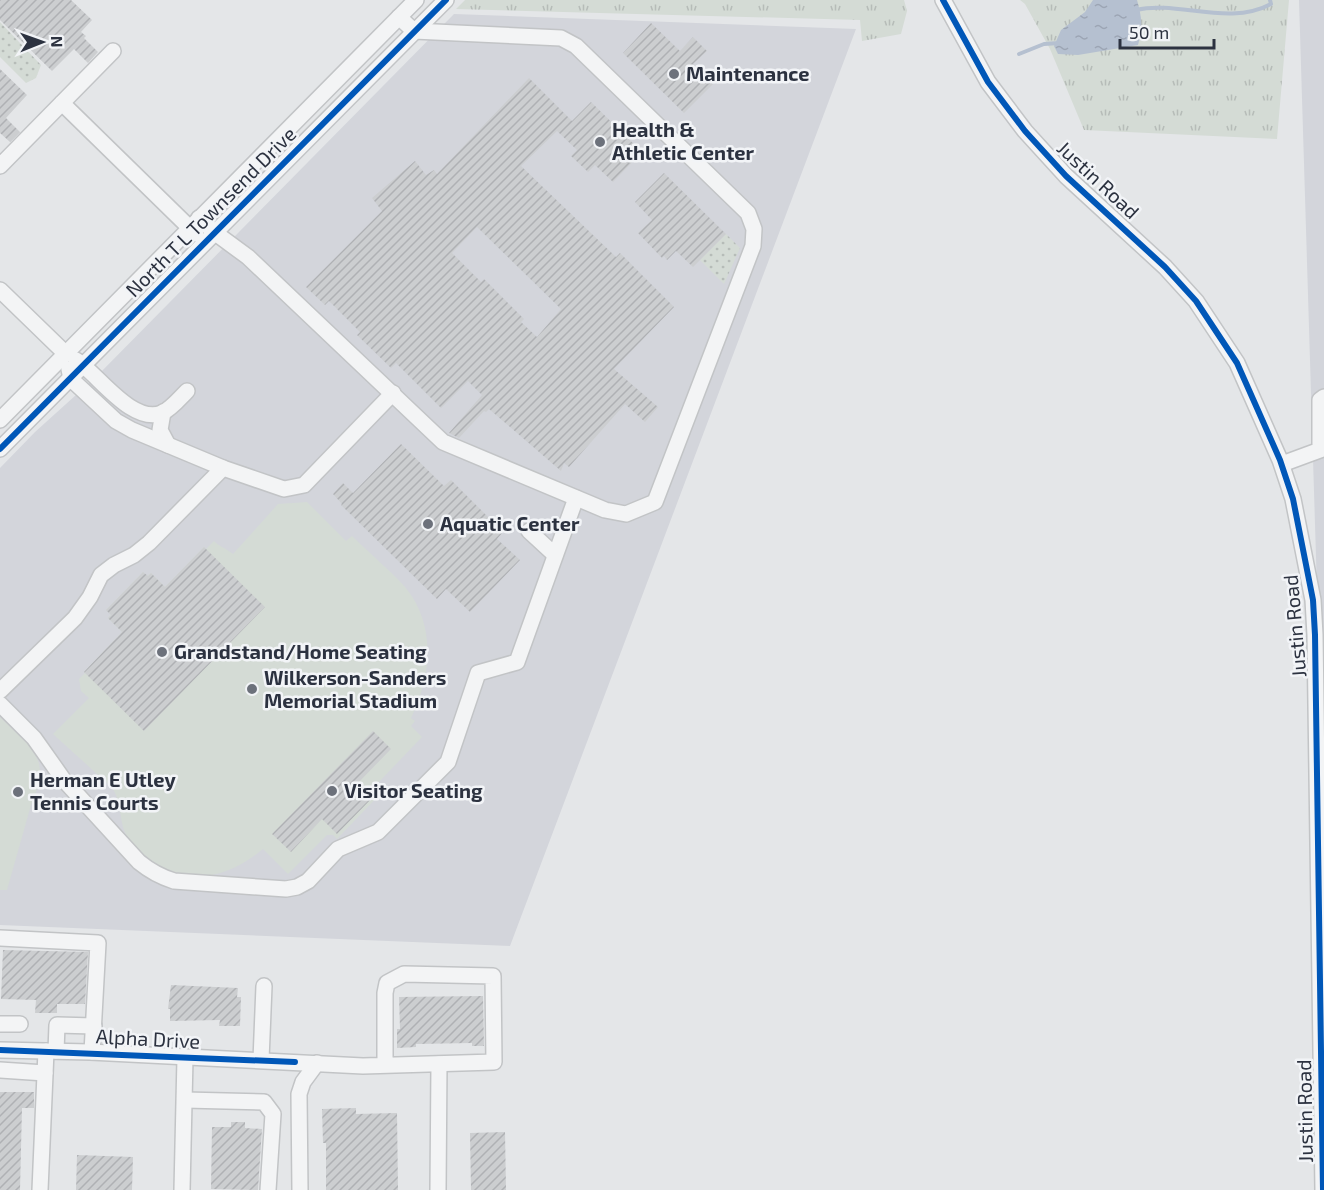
<svg xmlns="http://www.w3.org/2000/svg" width="1324" height="1190" font-family="'Exo 2',sans-serif">
	<style>
		.built { fill: #d3d5db }
		.grass { fill: url(#grass-tufts) }
		.park { fill: url(#park-dots) }
		.pitch { fill: #d4dbd5 }
		.water { fill: url(#water-ripples) }
		.lines { fill: none; stroke-linecap: round; stroke-linejoin: round }
		.stream { stroke: #b5c0d0; stroke-width: 4 }
		.building { fill: url(#building-hatch); fill-rule: evenodd }
		.minor-casing { stroke: #c2c4c6; stroke-width: 18 }
		.minor { stroke: #f3f4f5; stroke-width: 15 }
		.cycleway-casing { stroke: #f2f4f7; stroke-width: 10 }
		.cycleway { stroke: #0057b8; stroke-width: 6 }
		.poi-dot { fill: #6c717b; stroke: #f2f4f7; stroke-width: 2 }
		.labels { text-anchor: middle; stroke-width: 5; stroke-linejoin: round; paint-order: stroke }
		.poi-label { font-size: 20px; font-weight: bold; fill: #2c3240; stroke: #f2f4f7; text-anchor: start }
		.street-label { font-size: 20px; fill: #2c3240; stroke: #f2f4f7 }
	</style>
	<defs>
		<pattern id="grass-tufts" width="24" height="20" patternUnits="userSpaceOnUse" patternTransform="scale(1.5)"><rect width="24" height="20" fill="#d4dbd5"/><path d="M3 7l-1-3M5 7V3M7 7l1-3M15 17l-1-3M17 17v-4M19 17l1-3" fill="none" stroke="#b6bcb8"/></pattern>
		<pattern id="park-dots" width="8" height="8" patternUnits="userSpaceOnUse" patternTransform="scale(1.5)"><rect width="8" height="8" fill="#d4dbd5"/><path d="M2 2h.1M6 6h.1" fill="none" stroke="#b6bcb8" stroke-width="1.8" stroke-linecap="round"/></pattern>
		<pattern id="water-ripples" width="26" height="14" patternUnits="userSpaceOnUse" patternTransform="scale(1.5)"><rect width="26" height="14" fill="#b5c0d0"/><path d="M2 4q2-2 4 0t4 0M15 11q2-2 4 0t4 0" fill="none" stroke="#9ca5b4"/></pattern>
		<pattern id="building-hatch" width="6" height="6" patternUnits="userSpaceOnUse" patternTransform="scale(1.5)"><rect width="6" height="6" fill="#ccced0"/><path d="M-1 1l2-2M0 6l6-6M5 7l2-2" fill="none" stroke="#afb1b4"/></pattern>
	</defs>
	<rect width="100%" height="100%" fill="#e4e6e8"/>
	<!-- built -->
	<g class="built">
		<polygon points="1299,0 1324,0 1324,819"/>
		<polygon points="454,14 856,29 510,946 0,925 0,468 35,432 97,376"/>
	</g>
	<!-- grass -->
	<g class="grass">
		<polygon points="465,0 904,0 907,11 901,34 862,41 860,20 456,9"/>
		<polygon points="1020,0 1289,0 1277,139 1084,130 1050,49 1025,4"/>
	</g>
	<!-- park -->
	<g class="park">
		<polygon points="0,22 41,65 36,78 26,83 0,57"/>
		<polygon points="726,234 740,248 724,284 700,260"/>
	</g>
	<!-- pitch -->
	<g class="pitch">
		<path d="M307,502l39,39 6,-5c17,17 37,33 53,51 32,38 26,90 6,131l4,3 -4,5 11,11 -45,47 6,7 -46,48 -4,-4h-6l-39,39 -25,-25c-46,38 -94,38 -134,-10 -10,-12 -7,-34 -15,-48 -3,-6 -11,-11 -16,-16 -15,-14 -30,-27 -45,-41l36,-36 -8,-7 -2,-12 6,-6 -1,-1 38,-40 -14,-14 3,-4 -5,-4 37,-38 4,4 4,-3 14,14 39,-40 2,2 8,-8c4,5 12,7 19,13l45,-50z"/>
		<polygon points="0,717 32,748 39,763 41,779 31,805 7,890 0,890"/>
	</g>
	<!-- water -->
	<path class="water" d="M1093,0h44c5,18 6,27 1,45l-60,10 -20,-1 -4,-8 7,-16 24,-18z"/>
	<g class="lines">
		<!-- stream -->
		<g class="stream">
			<path d="M1136,10c42,-10 92,17 135,-6l-1,-4"/>
			<polyline points="1019,54 1044,44 1059,43"/>
		</g>
	</g>
	<!-- building -->
	<g class="building">
		<polygon points="0,0 71,0 92,20 81,32 86,36 84,38 98,52 88,63 74,49 52,71 0,20"/>
		<polygon points="651,23 680,51 693,37 707,51 693,64 713,84 684,113 623,53"/>
		<polygon points="0,69 27,95 6,118 20,132 10,142 0,133"/>
		<path d="M529,78l43,43 19,-19 51,50 -29,30 -18,-17 -7,7 -17,-16 6,-6 -20,-19 -36,35 95,91 4,-4 54,54 -60,62 44,38 -13,15 -20,-18 -56,63 -5,-4 -3,8 -72,-62 -3,3 -2,-1 -25,27 -10,-5 33,-38 -14,-14 -27,27 -45,-45 -5,5 -34,-33 3,-3 -31,-31 -4,4 -19,-18 76,-76 -10,-13 43,-37 11,14 8,-5 3,4zM477,227l84,82 -24,28 -16,-15 3,-3 -40,-40 -3,3 -29,-29z"/>
		<polygon points="664,173 726,234 693,267 676,251 667,260 664,256 662,258 638,233 652,220 635,202"/>
		<polygon points="401,444 444,486 451,480 503,532 497,539 520,560 470,612 446,589 437,599 341,505 342,504 333,494 343,483 353,493"/>
		<polygon points="204,547 265,607 144,731 84,672 122,632 108,618 111,615 106,610 143,572 148,576 151,573 165,587"/>
		<polygon points="373,731 391,749 358,783 373,797 337,834 322,819 291,852 272,834"/>
		<polygon points="3,950 88,952 85,1004 57,1004 57,1013 35,1013 36,1000 1,999"/>
		<polygon points="171,985 238,988 237,997 241,997 240,1026 219,1026 220,1020 170,1021 170,1009 168,1009"/>
		<polygon points="483,996 484,1046 472,1046 472,1043 416,1044 416,1047 397,1048 397,1029 400,1029 399,997"/>
		<polygon points="0,1092 34,1092 34,1108 22,1108 20,1190 0,1190"/>
		<polygon points="356,1108 356,1114 397,1113 398,1190 326,1190 326,1143 323,1143 322,1109"/>
		<polygon points="231,1122 245,1122 245,1128 262,1129 258,1190 211,1189 212,1127 231,1127"/>
		<polygon points="505,1132 506,1190 471,1190 470,1133"/>
		<polygon points="77,1155 133,1157 132,1190 76,1190"/>
	</g>
	<g class="lines">
		<!-- minor casing -->
		<g class="minor-casing">
			<g id="minor">
				<polyline points="943,0 988,82 1025,131 1066,176 1165,267 1196,301 1237,363 1280,460 1293,499 1313,600 1315,635 1323,1190"/>
				<polyline points="62,103 196,234"/>
				<polyline points="0,166 113,51"/>
				<polyline points="199,218 214,232 248,257 443,442 605,510 626,514 655,502 753,246 754,229 748,213 576,46 561,38 414,31 399,17"/>
				<polyline points="0,290 66,354"/>
				<path d="M76,360c22,14 56,65 86,53 9,-4 18,-15 25,-22"/>
				<polyline points="69,369 71,379 116,421 132,430 223,468 284,489 304,485 393,393"/>
				<polyline points="163,412 160,430 168,445"/>
				<polyline points="0,420 416,0"/>
				<polyline points="0,449 446,0"/>
				<polyline points="1282,464 1320,450 1320,400 1324,397"/>
				<polyline points="529,531 555,555"/>
				<polyline points="0,691 75,618 90,597 101,575 114,565 134,555 149,543 223,468"/>
				<path d="M0,704l34,34 29,41 76,83c11,9 22,15 35,19l112,8 11,-2 11,-6 30,-32 40,-17 70,-70 30,-89 39,-11 59,-164"/>
				<polyline points="0,938 98,943 92,1052"/>
				<polyline points="0,1024 20,1024"/>
				<path d="M0,1050l90,2 273,14c44,-1 87,-3 131,-4l-1,-86 -89,-2 -17,9 -2,10v72"/>
				<polyline points="56,1051 57,1025 94,1026"/>
				<polyline points="261,1060 264,986"/>
				<polyline points="0,1070 45,1073"/>
				<polyline points="185,1100 264,1102 273,1114 268,1190"/>
				<polyline points="40,1190 46,1051"/>
				<polyline points="182,1190 185,1058"/>
				<polyline points="300,1190 299,1094 303,1082 317,1063"/>
				<polyline points="438,1190 439,1064"/>
			</g>
		</g>
		<!-- minor -->
		<use href="#minor" class="minor"/>
		<!-- cycleway casing -->
		<g class="cycleway-casing">
			<g id="cycleway">
				<polyline points="943,0 988,82 1025,131 1066,176 1165,267 1196,301 1237,363 1280,460 1293,499 1313,600 1315,635 1323,1190"/>
				<polyline points="0,449 446,0"/>
				<polyline points="0,1050 295,1062"/>
			</g>
		</g>
		<!-- cycleway -->
		<use href="#cycleway" class="cycleway"/>
	</g>
	<!-- markers -->
	<g class="poi-dot">
		<circle cx="674" cy="74" r="6"/>
		<circle cx="600" cy="142" r="6"/>
		<circle cx="428" cy="524" r="6"/>
		<circle cx="162" cy="652" r="6"/>
		<circle cx="252" cy="689" r="6"/>
		<circle cx="332" cy="791" r="6"/>
		<circle cx="18" cy="792" r="6"/>
	</g>
	<g class="labels">
		<!-- poi labels -->
		<g class="poi-label">
			<text x="686" y="81">Maintenance</text>
			<text x="612" y="137">Health &amp;<tspan x="612" dy="23">Athletic Center</tspan></text>
			<text x="440" y="531">Aquatic Center</text>
			<text x="174" y="659">Grandstand/Home Seating</text>
			<text x="264" y="685">Wilkerson-Sanders<tspan x="264" dy="23">Memorial Stadium</tspan></text>
			<text x="30" y="787">Herman E Utley<tspan x="30" dy="23">Tennis Courts</tspan></text>
			<text x="344" y="798">Visitor Seating</text>
		</g>
		<!-- street labels -->
		<g class="street-label">
			<text transform="translate(1098 180) rotate(43)" y="7">Justin Road</text>
			<text transform="translate(211 212) rotate(-45)" y="7">North T L Townsend Drive</text>
			<text transform="translate(1295 626) rotate(-95)" y="7">Justin Road</text>
			<text transform="translate(148 1039) rotate(3)" y="7">Alpha Drive</text>
			<text transform="translate(1305 1111) rotate(-91)" y="7">Justin Road</text>
		</g>
	</g>
	<!-- north arrow -->
	<g transform="translate(42 42) rotate(89)" stroke="#f2f4f7" stroke-width="4.5" paint-order="stroke">
	<path d="M0-4.5L10 22L0 15L-10 22Z" fill="#2c3240"/>
	<text y="-9" font-size="16" font-weight="bold" text-anchor="middle" fill="#2c3240">N</text>
	</g>
	<!-- scale -->
	<path d="M1120 39v9h94v-9" fill="none" stroke="#2c3240" stroke-width="3"/>
	<text x="1129" y="39" font-size="18" fill="#2c3240" stroke="#f2f4f7" stroke-width="4.5" paint-order="stroke">50 m</text>
</svg>
